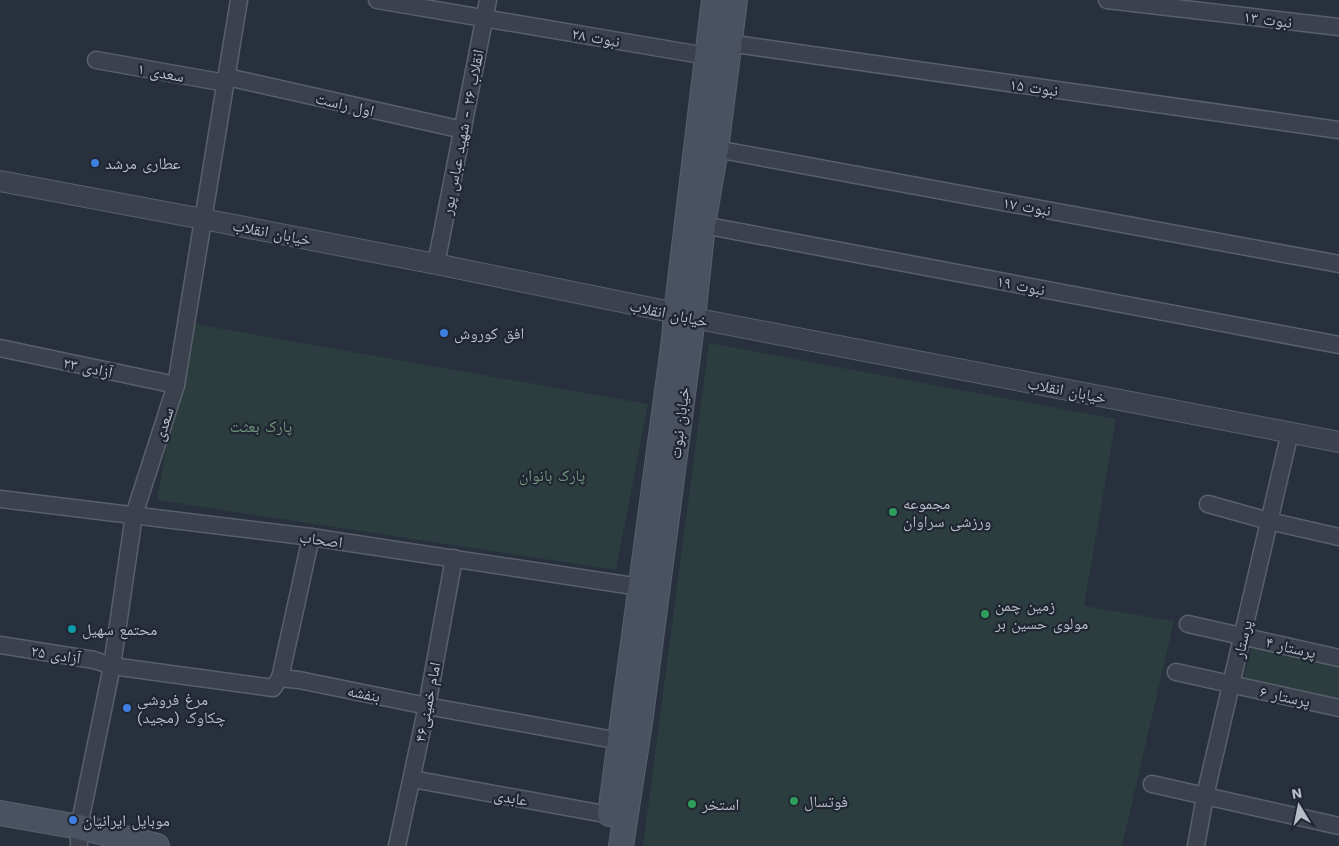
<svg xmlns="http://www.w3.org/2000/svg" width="1339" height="846" font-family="'Work Sans','Noto Naskh Arabic',sans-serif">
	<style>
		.green { fill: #2b3d3f }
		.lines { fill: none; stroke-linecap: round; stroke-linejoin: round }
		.minor-casing { stroke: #59606b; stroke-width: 19 }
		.tertiary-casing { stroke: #59606b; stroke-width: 22 }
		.secondary-casing { stroke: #59606b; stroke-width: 26 }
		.minor { stroke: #3c424d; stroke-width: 16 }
		.tertiary { stroke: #3c424d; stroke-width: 20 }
		.secondary { stroke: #4a5160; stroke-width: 24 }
		.shop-dot { fill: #3f7fe0; stroke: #202732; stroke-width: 2 }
		.leisure-dot { fill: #2e9e5b; stroke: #202732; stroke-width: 2 }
		.culture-dot { fill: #0f9aa8; stroke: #202732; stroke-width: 2 }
		.labels { text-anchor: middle; stroke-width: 4.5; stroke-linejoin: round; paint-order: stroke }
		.street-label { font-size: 16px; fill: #b8bdc8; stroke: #202732 }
		.poi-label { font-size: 16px; fill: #b8bdc8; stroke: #202732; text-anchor: start }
		.park-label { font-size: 16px; fill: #72967c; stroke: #202732 }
	</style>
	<rect width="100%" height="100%" fill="#28303d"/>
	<!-- green -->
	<g class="green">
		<polygon points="189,323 648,404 616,570 157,500"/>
		<polygon points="709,343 1116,419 1084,606 1174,621 1122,846 643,846"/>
		<polygon points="1252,645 1339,665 1339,701 1243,681"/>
	</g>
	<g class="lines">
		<!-- minor casing -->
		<g class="minor-casing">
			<g id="minor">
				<polyline points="377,0 707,56"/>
				<polyline points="1107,0 1339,27"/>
				<polyline points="728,43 1339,130"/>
				<polyline points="96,60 226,83"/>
				<polyline points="227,77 463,130"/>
				<polyline points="716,149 1339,264"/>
				<polyline points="703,225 1339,345"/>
				<polyline points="436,264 488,0"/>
				<polyline points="0,348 176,385"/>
				<polyline points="0,499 311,537 640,587"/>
				<polyline points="1208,504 1269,521 1339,537"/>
				<polyline points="1188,624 1339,658"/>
				<polyline points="0,645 94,660 112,666 273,688 280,678 299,680 427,706 620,741"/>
				<polyline points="1176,672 1339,708"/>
				<polyline points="280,678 311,537"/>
				<polyline points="412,779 610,815"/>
				<polyline points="1152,784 1339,826"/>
				<polyline points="79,846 79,827 112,666 134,515 176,385 239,0"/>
				<polyline points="397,846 427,706 454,558"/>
				<polyline points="1196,846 1205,796 1290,432"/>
			</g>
		</g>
		<!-- tertiary casing -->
		<g class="tertiary-casing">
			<polyline id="tertiary" points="0,181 203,219 436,264 676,313 693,318 1339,442"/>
		</g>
		<!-- secondary casing -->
		<g class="secondary-casing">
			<g id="secondary">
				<polyline points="0,813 79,827 157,846"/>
				<polyline points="610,814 674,339 676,313 714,0"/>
				<polyline points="621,846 640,723 693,318 703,225 716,149 735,0"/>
			</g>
		</g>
		<!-- minor -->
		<use href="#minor" class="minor"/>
		<!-- tertiary -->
		<use href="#tertiary" class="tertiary"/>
		<!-- secondary -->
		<use href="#secondary" class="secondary"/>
	</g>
	<!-- markers -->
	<g class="shop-dot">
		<circle cx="95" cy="163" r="5"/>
		<circle cx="444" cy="333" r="5"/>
		<circle cx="127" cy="708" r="5"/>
		<circle cx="73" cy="820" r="5"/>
	</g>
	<g class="leisure-dot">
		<circle cx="893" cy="512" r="5"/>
		<circle cx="985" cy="614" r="5"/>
		<circle cx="794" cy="801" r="5"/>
		<circle cx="692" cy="804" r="5"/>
	</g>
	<circle class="culture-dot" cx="72" cy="629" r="5"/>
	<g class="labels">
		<!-- street labels -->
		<g class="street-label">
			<text transform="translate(1268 19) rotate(7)" y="6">نبوت ۱۳</text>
			<text transform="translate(596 37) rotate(10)" y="6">نبوت ۲۸</text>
			<text transform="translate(161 72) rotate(10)" y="6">سعدی ۱</text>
			<text transform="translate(1034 87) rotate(8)" y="6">نبوت ۱۵</text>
			<text transform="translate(345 104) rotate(13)" y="6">اول راست</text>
			<text transform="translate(462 132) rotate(-79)" y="6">انقلاب ۲۶ - شهید عباس پور</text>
			<text transform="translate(1027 206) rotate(10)" y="6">نبوت ۱۷</text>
			<text transform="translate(272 232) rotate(11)" y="6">خیابان انقلاب</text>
			<text transform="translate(1021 285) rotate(11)" y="6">نبوت ۱۹</text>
			<text transform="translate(669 313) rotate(12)" y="6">خیابان انقلاب</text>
			<text transform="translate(88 367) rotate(12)" y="6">آزادی ۲۳</text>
			<text transform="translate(1067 390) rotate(11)" y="6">خیابان انقلاب</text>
			<text transform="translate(679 423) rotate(-83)" y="6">خیابان نبوت</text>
			<text transform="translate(163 424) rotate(-72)" y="6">سعدی</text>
			<text transform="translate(321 539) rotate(8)" y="6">اصحاب</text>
			<text transform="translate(1242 639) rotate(-77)" y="6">پرستار</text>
			<text transform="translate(1291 647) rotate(13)" y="6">پرستار ۴</text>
			<text transform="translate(56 654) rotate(9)" y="6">آزادی ۲۵</text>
			<text transform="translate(364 693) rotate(11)" y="6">بنفشه</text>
			<text transform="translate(1285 696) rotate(12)" y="6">پرستار ۶</text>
			<text transform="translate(427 702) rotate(-79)" y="6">امام خمینی۴۶</text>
			<text transform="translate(511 797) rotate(10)" y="6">عابدی</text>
		</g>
		<!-- poi labels -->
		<g class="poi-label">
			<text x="105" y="169">عطاری مرشد</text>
			<text x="454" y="339">افق کوروش</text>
			<text x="903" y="509">مجموعه<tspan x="903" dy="18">ورزشی سراوان</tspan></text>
			<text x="995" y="611">زمین چمن<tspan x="995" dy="18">مولوی حسین بر</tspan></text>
			<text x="82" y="635">محتمع سهیل</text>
			<text x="137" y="705">مرغ فروشی<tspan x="137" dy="18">چکاوک (مجید)</tspan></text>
			<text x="804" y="807">فوتسال</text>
			<text x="702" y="810">استخر</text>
			<text x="83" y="826">موبایل ایرانیان</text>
		</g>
		<!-- park labels -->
		<g class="park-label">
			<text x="261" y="432">پارک بعثت</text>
			<text x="552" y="481">پارک بانوان</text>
		</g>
	</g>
	<!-- north arrow -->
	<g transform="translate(1299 806) rotate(350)" stroke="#202732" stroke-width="4" paint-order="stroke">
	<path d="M0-4L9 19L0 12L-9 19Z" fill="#b8bdc8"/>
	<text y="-8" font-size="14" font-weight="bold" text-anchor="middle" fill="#b8bdc8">N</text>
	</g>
</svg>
